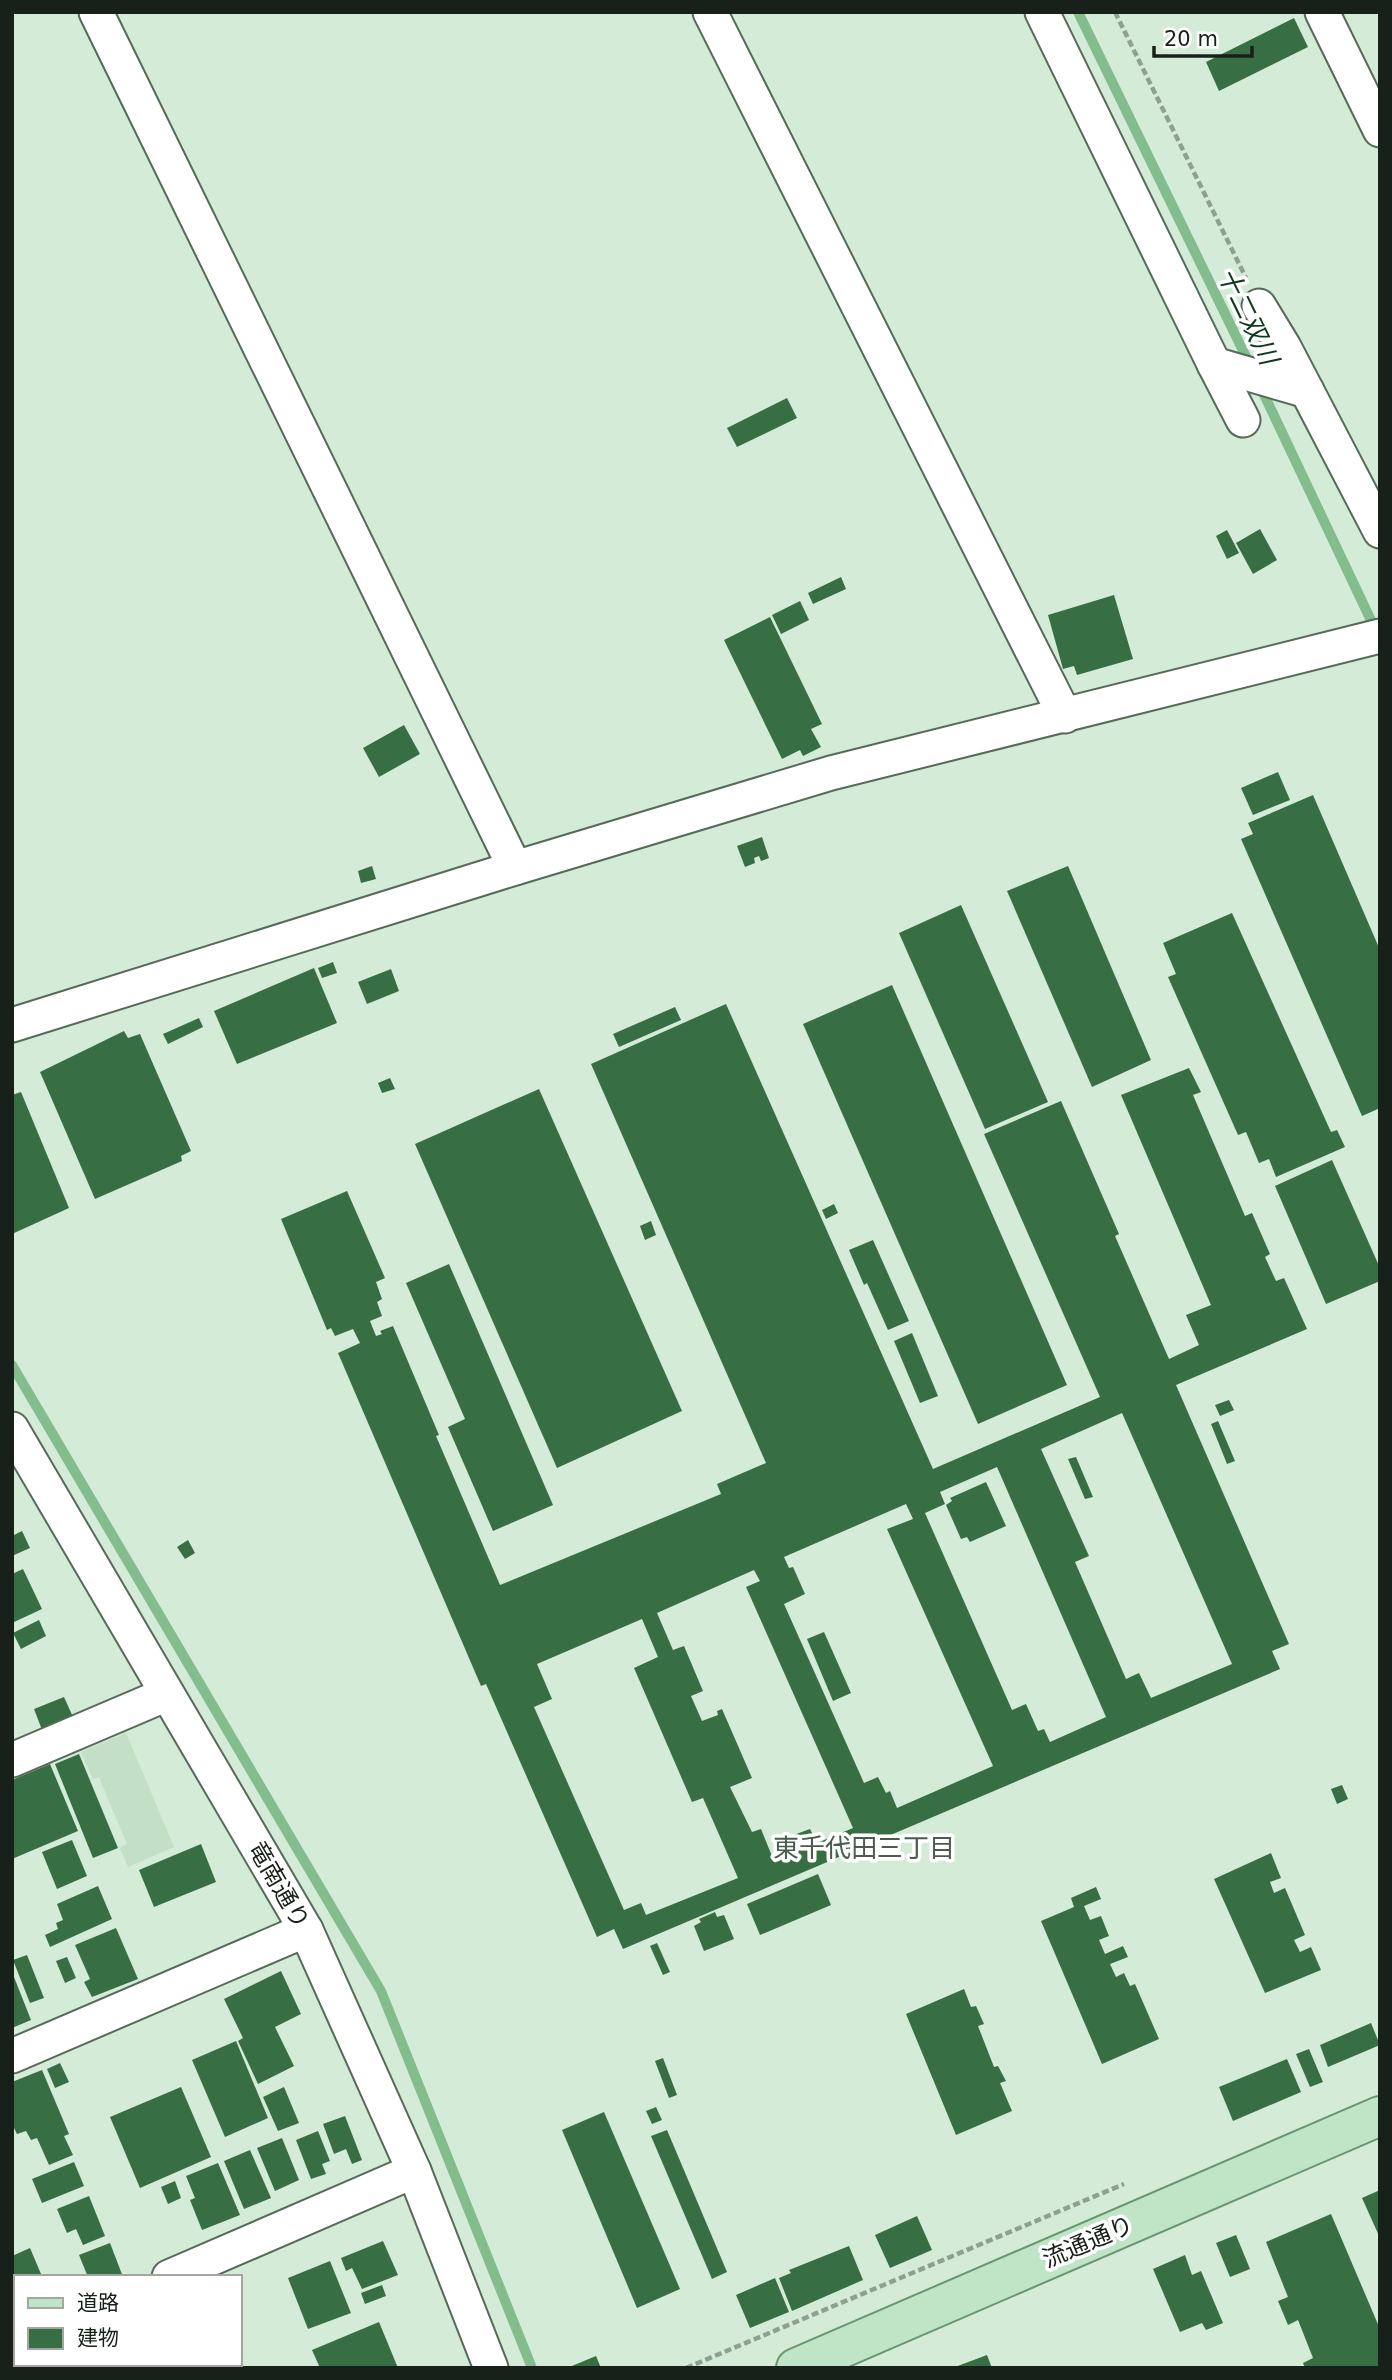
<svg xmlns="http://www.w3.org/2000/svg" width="1392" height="2380" font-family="'DejaVu Sans','Noto Sans JP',sans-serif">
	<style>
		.built { fill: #c3dfc6 }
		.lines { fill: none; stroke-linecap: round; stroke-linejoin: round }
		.stream { stroke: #84bd8d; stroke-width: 10 }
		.building { fill: #386e43; fill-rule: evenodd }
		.minor-casing { stroke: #566a59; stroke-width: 37 }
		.major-casing { stroke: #6a9571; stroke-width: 42 }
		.path { stroke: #8fa091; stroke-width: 4.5; stroke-dasharray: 7 3.5; stroke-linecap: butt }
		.minor { stroke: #fff; stroke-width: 33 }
		.major { stroke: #c0e5c6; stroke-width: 38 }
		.labels { text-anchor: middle; stroke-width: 7; stroke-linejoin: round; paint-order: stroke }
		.street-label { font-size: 24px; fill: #182119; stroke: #fff }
		.water-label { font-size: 26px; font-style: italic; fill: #0e391a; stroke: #fff }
		.neighbourhood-label { font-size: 26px; fill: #4a5d4d; stroke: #fff }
	</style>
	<rect width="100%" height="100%" fill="#d4ebd7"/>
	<!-- built -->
	<polygon class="built" points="126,1733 174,1847 128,1867 120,1848 127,1844 99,1777 93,1779 81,1752"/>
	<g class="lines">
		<!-- stream -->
		<g class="stream">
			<polyline points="1078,12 1251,367"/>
			<polyline points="1259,384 1377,633"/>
			<polyline points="12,1365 381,1991 532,2368"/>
		</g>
	</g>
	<!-- building -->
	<g class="building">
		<polygon points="1294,18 1308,47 1219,91 1206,62"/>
		<polygon points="787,398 797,418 737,447 727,428"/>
		<polygon points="1260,529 1277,560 1253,574 1236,543"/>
		<polygon points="1227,530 1239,553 1227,559 1216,536"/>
		<polygon points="841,577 846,589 813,604 808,593"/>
		<polygon points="1114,595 1133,659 1077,675 1074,666 1063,669 1048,615"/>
		<polygon points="800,601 809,620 781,634 772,615"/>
		<polygon points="770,617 822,724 811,729 821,747 803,756 800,750 782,759 724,640"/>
		<polygon points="404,725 420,754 379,777 363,748"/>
		<polygon points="1278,772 1290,800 1253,815 1241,788"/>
		<polygon points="1313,795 1380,950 1380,1108 1362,1116 1241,839 1253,834 1248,823"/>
		<polygon points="762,837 769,858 761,861 759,856 754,858 755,863 745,867 737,846"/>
		<polygon points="372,866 376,879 361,883 358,871"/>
		<polygon points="1068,866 1151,1060 1092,1087 1007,891"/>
		<polygon points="961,905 1048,1102 985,1129 899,933"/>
		<polygon points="1232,913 1331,1132 1337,1130 1345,1147 1276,1177 1269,1159 1259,1163 1246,1132 1238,1135 1168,977 1176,974 1163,943"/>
		<polygon points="333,962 337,973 322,978 318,968"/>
		<polygon points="314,968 337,1023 237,1064 214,1011"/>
		<polygon points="391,969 399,991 367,1004 358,982"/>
		<polygon points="892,985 1067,1385 978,1424 803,1024"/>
		<path d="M726,1004l207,465 167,-72 -116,-263 77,-33 58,133 -4,2 54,123 30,-14 -13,-30 25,-10 -90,-210 68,-27 12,24 -8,3 52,121 7,-3 18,41 -5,3 11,24 8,-3 23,51 -131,56 113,259 -17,7 8,18 -657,280 -9,-20 -17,8 -111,-253 -5,2 -143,-333 22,-10 -7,-14 -18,7 -4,-8 -4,2 -46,-111 66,-28 38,87 -9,4 6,17 -5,3 5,14 -12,5 6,15 6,-2 -2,-3 13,-5 46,109 -3,1 64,149 221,-91 -4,-10 49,-21 -175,-399zM1122,1413l110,251 -81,34 -12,-25 -13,6 -51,-117 14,-6 -48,-107zM997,1467l109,250 -56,25 -6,-13 -6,2 -12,-27 -14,6 -87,-197 20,-9 -5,-12zM906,1504l7,15 -26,10 106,237 -96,42 -7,-17 -4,2 -8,-16 -14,6 -80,-179 21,-10 -12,-27 -4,1 -5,-11zM754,1570l6,11 -14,6 107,241 -36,15 -7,-14 -30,11 7,16 -13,5 -13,-32 -9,3 -22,-45 22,-9 -30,-69 -5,2 1,4 -16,6 -11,-25 12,-5 -19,-45 -11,4 -16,-37zM642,1619l16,38 -24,11 58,134 11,-4 35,80 -92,37 -5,-12 -17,7 -90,-203 18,-8 -15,-35z"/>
		<polygon points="675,1007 681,1020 619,1047 613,1034"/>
		<polygon points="199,1018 203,1027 168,1044 163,1034"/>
		<polygon points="124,1031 128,1038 140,1034 191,1151 181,1156 182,1161 95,1199 40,1072"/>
		<polygon points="390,1078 395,1089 382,1093 378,1083"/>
		<polygon points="539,1089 682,1411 557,1468 415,1144"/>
		<polygon points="21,1092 69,1208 12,1234 12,1095"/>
		<polygon points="1332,1160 1380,1268 1380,1281 1326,1304 1275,1186"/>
		<polygon points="834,1204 838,1213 826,1219 822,1210"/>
		<polygon points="651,1221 656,1235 645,1240 640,1226"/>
		<polygon points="873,1240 909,1321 888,1330 867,1283 864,1285 849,1250"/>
		<polygon points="449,1264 553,1505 493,1531 448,1427 465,1419 406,1283"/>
		<polygon points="912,1333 938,1396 920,1403 894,1341"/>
		<polygon points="1229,1400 1234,1410 1220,1416 1215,1405"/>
		<polygon points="1218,1421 1235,1461 1227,1464 1211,1424"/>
		<polygon points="1076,1457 1093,1497 1085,1499 1068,1459"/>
		<polygon points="986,1482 1006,1526 970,1542 967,1537 961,1539 946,1505 952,1501 950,1498"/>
		<polygon points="22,1531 30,1548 12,1556 12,1536"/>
		<polygon points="188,1540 195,1553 185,1559 177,1547"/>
		<polygon points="23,1569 42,1609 12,1623 12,1574"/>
		<polygon points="39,1620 46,1636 21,1649 13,1633"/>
		<polygon points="824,1632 851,1693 833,1701 807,1639"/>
		<polygon points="64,1697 73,1717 42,1730 34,1709"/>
		<polygon points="79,1754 118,1848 93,1858 55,1764"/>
		<polygon points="50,1764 78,1831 12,1859 12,1780"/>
		<polygon points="1342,1785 1348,1799 1337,1804 1331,1789"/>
		<polygon points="72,1840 87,1876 57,1889 42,1852"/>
		<polygon points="201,1844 216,1882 154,1907 139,1870"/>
		<polygon points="1271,1853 1281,1878 1270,1882 1274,1893 1285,1888 1305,1935 1294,1940 1300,1952 1311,1947 1321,1970 1265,1993 1214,1879"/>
		<polygon points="818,1874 831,1905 760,1935 747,1904"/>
		<polygon points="98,1886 112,1919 50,1947 45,1935 58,1929 56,1923 63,1920 57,1904"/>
		<polygon points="1096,1887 1101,1899 1084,1906 1090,1920 1101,1916 1109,1936 1099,1940 1105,1954 1123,1946 1128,1957 1110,1964 1116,1977 1124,1973 1130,1986 1135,1984 1159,2039 1102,2064 1041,1921 1074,1907 1071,1898"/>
		<polygon points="715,1912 717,1917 724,1915 734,1939 704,1951 694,1926 701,1922 699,1919"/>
		<polygon points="116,1928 138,1979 92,1997 84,1982 90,1979 75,1945"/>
		<polygon points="657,1943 670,1972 663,1975 650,1946"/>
		<polygon points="27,1955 44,1998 30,2003 13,1960"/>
		<polygon points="67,1957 76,1978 65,1983 56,1961"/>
		<polygon points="281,1971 301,2014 275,2027 294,2066 258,2084 238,2041 243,2038 224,1999"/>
		<polygon points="12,1972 31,2020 12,2028"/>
		<polygon points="964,1989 971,2007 976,2006 984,2024 978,2026 994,2067 998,2066 1006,2081 1000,2083 1012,2111 956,2135 906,2014"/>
		<polygon points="1371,2023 1380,2045 1328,2067 1320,2045"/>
		<polygon points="236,2041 268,2118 225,2137 192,2060"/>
		<polygon points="1309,2049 1323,2082 1310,2087 1296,2054"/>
		<polygon points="663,2058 677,2095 669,2098 655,2061"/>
		<polygon points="1287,2059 1301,2092 1233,2121 1219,2087"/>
		<polygon points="60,2063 69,2082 55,2088 47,2069"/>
		<polygon points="42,2070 69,2134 64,2136 73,2155 49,2165 37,2138 31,2140 26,2131 17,2134 12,2124 12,2082"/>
		<polygon points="181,2087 211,2157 140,2188 110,2117"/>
		<polygon points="284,2087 299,2123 278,2131 263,2097"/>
		<polygon points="656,2107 662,2120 652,2124 646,2111"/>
		<polygon points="604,2112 680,2289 637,2308 562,2130"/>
		<polygon points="345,2116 362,2160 352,2164 346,2149 334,2154 323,2124"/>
		<polygon points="667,2130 727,2272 712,2279 651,2136"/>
		<polygon points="318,2131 330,2161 322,2164 326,2174 311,2179 296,2140"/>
		<polygon points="282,2138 299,2180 275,2191 257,2148"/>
		<polygon points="250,2150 271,2198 244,2209 224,2161"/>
		<polygon points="74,2162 84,2186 42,2203 32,2179"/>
		<polygon points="218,2163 240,2215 202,2230 190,2200 195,2198 186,2176"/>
		<polygon points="175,2181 181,2198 168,2204 161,2187"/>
		<polygon points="1380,2190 1380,2238 1362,2198"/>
		<polygon points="89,2196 105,2236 83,2245 76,2229 67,2233 57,2209"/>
		<polygon points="1331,2214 1380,2329 1380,2368 1305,2368 1303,2363 1313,2358 1298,2320 1288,2325 1278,2301 1288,2297 1266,2242"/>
		<polygon points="917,2216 932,2250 890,2268 875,2235"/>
		<polygon points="1236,2235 1250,2269 1230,2277 1216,2243"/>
		<polygon points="383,2241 398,2275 362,2289 352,2268 346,2271 341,2258"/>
		<polygon points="110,2243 123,2277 88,2277 79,2255"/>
		<polygon points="849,2246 863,2280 792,2311 779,2278 791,2273 789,2270"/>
		<polygon points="30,2248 41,2274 34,2277 16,2277 16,2293 12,2294 12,2256"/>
		<polygon points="1185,2255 1192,2275 1201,2271 1223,2323 1206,2330 1202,2323 1180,2332 1153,2269"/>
		<polygon points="330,2261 351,2313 308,2329 288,2278"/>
		<polygon points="775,2278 789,2312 750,2328 736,2295"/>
		<polygon points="382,2285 386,2296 365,2304 361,2293"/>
		<polygon points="379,2322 398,2368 320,2368 312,2350"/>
		<polygon points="987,2355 992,2368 955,2368 955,2367"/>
		<polygon points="596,2356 601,2368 567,2368"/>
		<polygon points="27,2364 197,2364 198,2368 18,2368"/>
	</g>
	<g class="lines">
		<!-- minor casing -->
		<g class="minor-casing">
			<g id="minor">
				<polyline points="96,12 515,868"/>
				<polyline points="710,12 1065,716"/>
				<polyline points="1042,12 1214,364 1243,420"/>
				<polyline points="1322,12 1380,130"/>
				<polyline points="1259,306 1284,347 1380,531"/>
				<polyline points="1214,364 1307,391"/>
				<polyline points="12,1025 515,868 831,773 1380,636"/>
				<polyline points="12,1429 306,1930 414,2171 491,2368"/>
				<polyline points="12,1760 167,1694"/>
				<polyline points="12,2056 306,1930"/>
				<polyline points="169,2277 414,2171"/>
				<polyline points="12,2345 16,2343"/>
			</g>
		</g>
		<!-- major casing -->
		<g class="major-casing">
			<polyline id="major" points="796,2368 1380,2116"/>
		</g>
		<!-- path -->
		<g class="path">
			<polyline points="1115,12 1246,278"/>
			<polyline points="686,2368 1124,2184"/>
		</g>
		<!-- minor -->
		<use href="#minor" class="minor"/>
		<!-- major -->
		<use href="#major" class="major"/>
	</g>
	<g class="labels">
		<!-- street labels -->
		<g class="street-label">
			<text transform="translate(279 1885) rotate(60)" y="8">竜南通り</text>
			<text transform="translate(1088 2242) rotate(-23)" y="8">流通通り</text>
		</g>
		<!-- water labels -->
		<g class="water-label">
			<text transform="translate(1248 316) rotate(64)" y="9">十二双川</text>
		</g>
		<!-- neighbourhood labels -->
		<g class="neighbourhood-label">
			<text x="864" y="1857">東千代田三丁目</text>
		</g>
	</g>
	<!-- border -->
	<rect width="1392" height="2380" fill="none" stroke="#182119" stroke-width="28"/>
	<!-- legend -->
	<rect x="14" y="2275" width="228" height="91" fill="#ffffff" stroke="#a3a6a3" stroke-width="2"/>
	<rect x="28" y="2298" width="35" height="10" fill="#c0e5c6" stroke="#a3a6a3" stroke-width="2"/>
	<text x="77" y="2310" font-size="21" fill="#182119">道路</text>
	<rect x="28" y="2328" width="35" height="21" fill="#386e43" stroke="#a3a6a3" stroke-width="2"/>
	<text x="77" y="2345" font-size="21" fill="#182119">建物</text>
	<!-- scale -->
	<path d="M1154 46v10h98v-10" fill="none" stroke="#182119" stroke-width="3.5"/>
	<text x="1164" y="46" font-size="21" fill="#182119" stroke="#ffffff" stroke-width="5" paint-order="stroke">20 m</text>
</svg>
